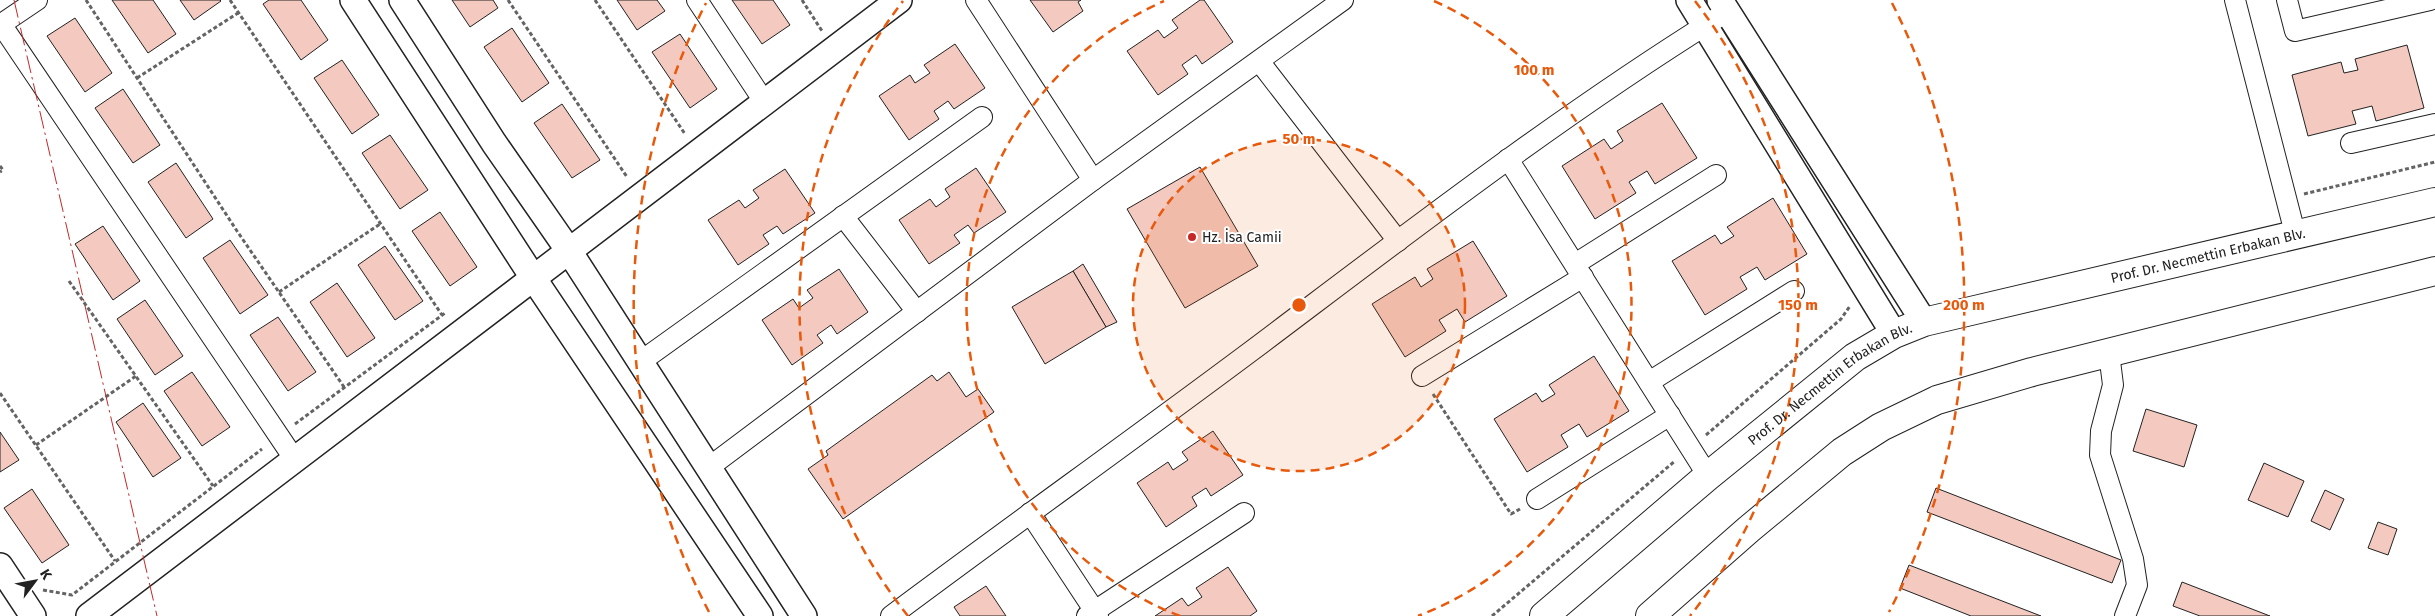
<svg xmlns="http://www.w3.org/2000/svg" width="2435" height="616" font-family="'Fira Sans',sans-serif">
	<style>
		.building { fill: #f3c9c0; stroke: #222 }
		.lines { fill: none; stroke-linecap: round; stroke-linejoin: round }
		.minor-casing { stroke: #222; stroke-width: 22 }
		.tertiary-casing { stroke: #222; stroke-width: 28 }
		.primary-casing { stroke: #222; stroke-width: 30 }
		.path { stroke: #646464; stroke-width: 3; stroke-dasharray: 4 2.5; stroke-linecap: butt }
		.minor { stroke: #fff; stroke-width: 20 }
		.tertiary { stroke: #fff; stroke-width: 25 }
		.primary { stroke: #fff; stroke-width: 28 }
		.power { stroke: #c62828; stroke-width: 1; stroke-dasharray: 18 4 2.5 4; stroke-linecap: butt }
		.ring { fill: none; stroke: #e8590c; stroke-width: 2.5; stroke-dasharray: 9 6 }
		.poi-dot { fill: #c62828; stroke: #fff; stroke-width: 2 }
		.labels { text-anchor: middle; stroke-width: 4; stroke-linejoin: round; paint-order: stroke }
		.poi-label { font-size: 14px; fill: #222; stroke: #fff; text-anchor: start }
		.street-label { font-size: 14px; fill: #222; stroke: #fff }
		.centre { fill: #e8590c; stroke: #fff; stroke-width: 2.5 }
		.ring-label { font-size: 15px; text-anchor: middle; font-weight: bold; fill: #e8590c; stroke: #fff; stroke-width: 4; stroke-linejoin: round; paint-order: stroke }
	</style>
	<rect width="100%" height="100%" fill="#fff"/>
	<!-- building -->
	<g class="building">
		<polygon points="112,0 153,0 176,34 148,53"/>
		<polygon points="180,0 220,0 221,1 194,20"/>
		<polygon points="269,0 301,0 328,40 301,60 263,4"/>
		<polygon points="452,0 493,0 498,8 470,27"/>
		<polygon points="617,0 657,0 665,11 637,30"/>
		<polygon points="732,0 773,0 790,25 762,44"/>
		<polygon points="1030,0 1081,0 1078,2 1083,11 1053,32"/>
		<polygon points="1200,0 1204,0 1233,42 1202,64 1196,55 1182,65 1188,74 1158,95 1127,51 1158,30 1164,38 1178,28 1172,20"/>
		<polygon points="75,18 112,73 85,92 47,36"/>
		<polygon points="512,28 549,83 522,102 484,47"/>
		<polygon points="680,34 717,89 690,108 652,52"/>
		<polygon points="955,44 985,88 954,109 948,101 934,111 939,119 909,140 879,96 910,75 915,83 930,73 924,65"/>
		<polygon points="2407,45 2424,108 2376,121 2372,106 2352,111 2356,124 2308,136 2292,75 2341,62 2344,73 2358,70 2355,59"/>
		<polygon points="342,60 379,115 352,134 314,78"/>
		<polygon points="123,89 160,145 133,163 95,108"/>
		<polygon points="1662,103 1697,158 1655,184 1647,171 1629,182 1636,193 1595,219 1562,166 1604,139 1611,149 1623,141 1617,131"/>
		<polygon points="562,104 600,160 572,178 534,123"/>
		<polygon points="390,135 428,190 400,209 362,153"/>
		<polygon points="176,163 213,219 186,238 148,182"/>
		<polygon points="1200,167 1258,266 1185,308 1127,209"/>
		<polygon points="976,168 1006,212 974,233 968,225 954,235 960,243 929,264 899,220 930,199 936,207 950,197 945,189"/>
		<polygon points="785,169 815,213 783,234 777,226 763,235 769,244 738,265 708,220 739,200 745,208 759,198 753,190"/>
		<polygon points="1773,198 1807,254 1765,280 1757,267 1740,277 1747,289 1705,315 1672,261 1715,235 1721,244 1734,236 1727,227"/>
		<polygon points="440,212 477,267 450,286 412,231"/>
		<polygon points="103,226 140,281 113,300 75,244"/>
		<polygon points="230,240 268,295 240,314 203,258"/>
		<polygon points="1473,241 1507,296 1465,322 1457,309 1439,320 1446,331 1405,357 1372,304 1415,277 1421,287 1433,279 1427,269"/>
		<polygon points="385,246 423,301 395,320 358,265"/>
		<polygon points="1083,264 1117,322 1106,327 1073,271"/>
		<polygon points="839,269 868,312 837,334 831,325 817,335 823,343 792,365 762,320 793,299 799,308 813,298 807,290"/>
		<polygon points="1073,271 1106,327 1045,364 1012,307"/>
		<polygon points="337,283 375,338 347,357 310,302"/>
		<polygon points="145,300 183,356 155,375 117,319"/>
		<polygon points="278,317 316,372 288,391 250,335"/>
		<polygon points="1594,356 1629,411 1587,437 1579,424 1561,435 1568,447 1527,472 1494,419 1536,393 1542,402 1555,394 1549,385"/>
		<polygon points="192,372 230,427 202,446 164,391"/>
		<polygon points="949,372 966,397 978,389 994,412 843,519 808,469 828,455 826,451 932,375 937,381"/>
		<polygon points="143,403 181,458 153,477 116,422"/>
		<polygon points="2146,409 2197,425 2184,467 2133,451"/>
		<polygon points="1213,431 1243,475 1211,496 1206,488 1192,497 1197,506 1166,527 1137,483 1168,462 1173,470 1188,460 1182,452"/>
		<polygon points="0,432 19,460 0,472"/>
		<polygon points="2264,463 2304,481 2288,517 2248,500"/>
		<polygon points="1936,488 2121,560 2112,583 1927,512"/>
		<polygon points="32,489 69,545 42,563 4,508"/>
		<polygon points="2325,490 2344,499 2330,530 2311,521"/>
		<polygon points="2378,522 2397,529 2388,555 2368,548"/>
		<polygon points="1909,565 2041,616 1971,616 1900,588"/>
		<polygon points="1228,567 1257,611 1250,616 1155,616 1182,598 1188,606 1202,597 1196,588"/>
		<polygon points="2182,582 2270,616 2200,616 2173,606"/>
		<polygon points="986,586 1006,616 960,616 954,607"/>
	</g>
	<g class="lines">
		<!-- minor casing -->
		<g class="minor-casing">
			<g id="minor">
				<polyline points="697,0 765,103"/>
				<polyline points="976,0 1093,180"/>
				<polyline points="2235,0 2295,233"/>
				<polyline points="2287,0 2295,31 2430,0"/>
				<polyline points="1,24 295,460"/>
				<polyline points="0,25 37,0"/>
				<polyline points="1259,61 1398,241"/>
				<polyline points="2351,143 2435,124"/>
				<polyline points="1508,159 1708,476"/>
				<polyline points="843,216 917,312"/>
				<polyline points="1575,264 1716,175"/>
				<polyline points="2109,353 2113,385 2101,431 2100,455 2133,559 2137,585 2125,616"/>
				<polyline points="640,362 982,117"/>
				<polyline points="1422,376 1583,277"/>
				<polyline points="1649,382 1794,291"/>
				<polyline points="708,468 1093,180 1343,0"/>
				<polyline points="1537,499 1670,415"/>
				<polyline points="1030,513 1098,616"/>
				<path d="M891,616c119,-89 240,-175 359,-264 153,-115 305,-233 467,-334"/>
				<polyline points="1087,616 1244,513"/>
			</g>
		</g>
		<!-- tertiary casing -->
		<g class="tertiary-casing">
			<g id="tertiary">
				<polyline points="353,0 534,279 760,616"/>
				<polyline points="402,0 494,143 569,251 804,616"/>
				<polyline points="1689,0 1894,334"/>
				<polyline points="1720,0 1924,322"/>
				<polyline points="0,566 33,616"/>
				<polyline points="89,616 899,0"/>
			</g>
		</g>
		<!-- primary casing -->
		<g class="primary-casing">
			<g id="primary">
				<path id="s1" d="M1544,616l164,-140 147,-119 39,-23 30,-12 511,-120"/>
				<polyline points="1650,616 1749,529 1842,452 1881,427 1937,400 2032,372 2435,271"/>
			</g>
		</g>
		<!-- path -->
		<g class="path">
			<polyline points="86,0 237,231 344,387"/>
			<polyline points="230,0 442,315"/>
			<polyline points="508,0 627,177"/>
			<polyline points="595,0 685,134"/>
			<polyline points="802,0 822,31"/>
			<polyline points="137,78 238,13"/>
			<polyline points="0,166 3,170 0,172"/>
			<polyline points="2304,194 2435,162"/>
			<polyline points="69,281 213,486"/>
			<polyline points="279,292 380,224"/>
			<polyline points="0,393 115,561"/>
			<polyline points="1433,394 1511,514 1520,509"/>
			<polyline points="295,424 445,313"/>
			<polyline points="1706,435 1841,319 1850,306"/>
			<polyline points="36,445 136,376"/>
			<polyline points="43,590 72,595 262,449"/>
			<polyline points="1492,616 1675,461"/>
		</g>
		<!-- minor -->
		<use href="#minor" class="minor"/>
		<!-- tertiary -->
		<use href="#tertiary" class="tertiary"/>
		<!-- primary -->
		<use href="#primary" class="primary"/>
		<!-- power -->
		<polyline class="power" points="14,0 157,616"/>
	</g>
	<!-- distance rings -->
	<circle cx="1299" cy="305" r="166" fill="#e8590c" fill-opacity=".12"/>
	<g class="ring">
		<circle cx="1299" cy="305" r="166"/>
		<path d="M1180 616A333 333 0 0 1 1164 1M1434 1A333 333 0 0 1 1418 616"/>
		<path d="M908 616A499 499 0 0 1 903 1M1695 1A499 499 0 0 1 1690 616"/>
		<path d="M709 612A665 665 0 0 1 706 3M1892 3A665 665 0 0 1 1889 612"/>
	</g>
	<!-- markers -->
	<circle class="poi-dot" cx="1192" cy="237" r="5"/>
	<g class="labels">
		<!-- poi labels -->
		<g class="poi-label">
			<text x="1202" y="242">Hz. İsa Camii</text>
		</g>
		<!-- street labels -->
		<g class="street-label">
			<text dy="5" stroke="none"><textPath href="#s1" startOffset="774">Prof. Dr. Necmettin Erbakan Blv.</textPath></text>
			<text dy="5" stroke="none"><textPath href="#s1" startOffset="369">Prof. Dr. Necmettin Erbakan Blv.</textPath></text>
		</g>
	</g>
	<circle cx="1299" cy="305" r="8" class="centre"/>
	<g class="ring-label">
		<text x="1534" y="75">100 m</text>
		<text x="1299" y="144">50 m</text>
		<text x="1798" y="310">150 m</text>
		<text x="1964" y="310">200 m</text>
	</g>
	<!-- north arrow -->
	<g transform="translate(35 581) rotate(58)" stroke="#ffffff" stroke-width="4" paint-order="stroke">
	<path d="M0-4L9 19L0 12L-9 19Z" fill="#222222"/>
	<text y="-8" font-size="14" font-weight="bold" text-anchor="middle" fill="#222222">K</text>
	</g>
</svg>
